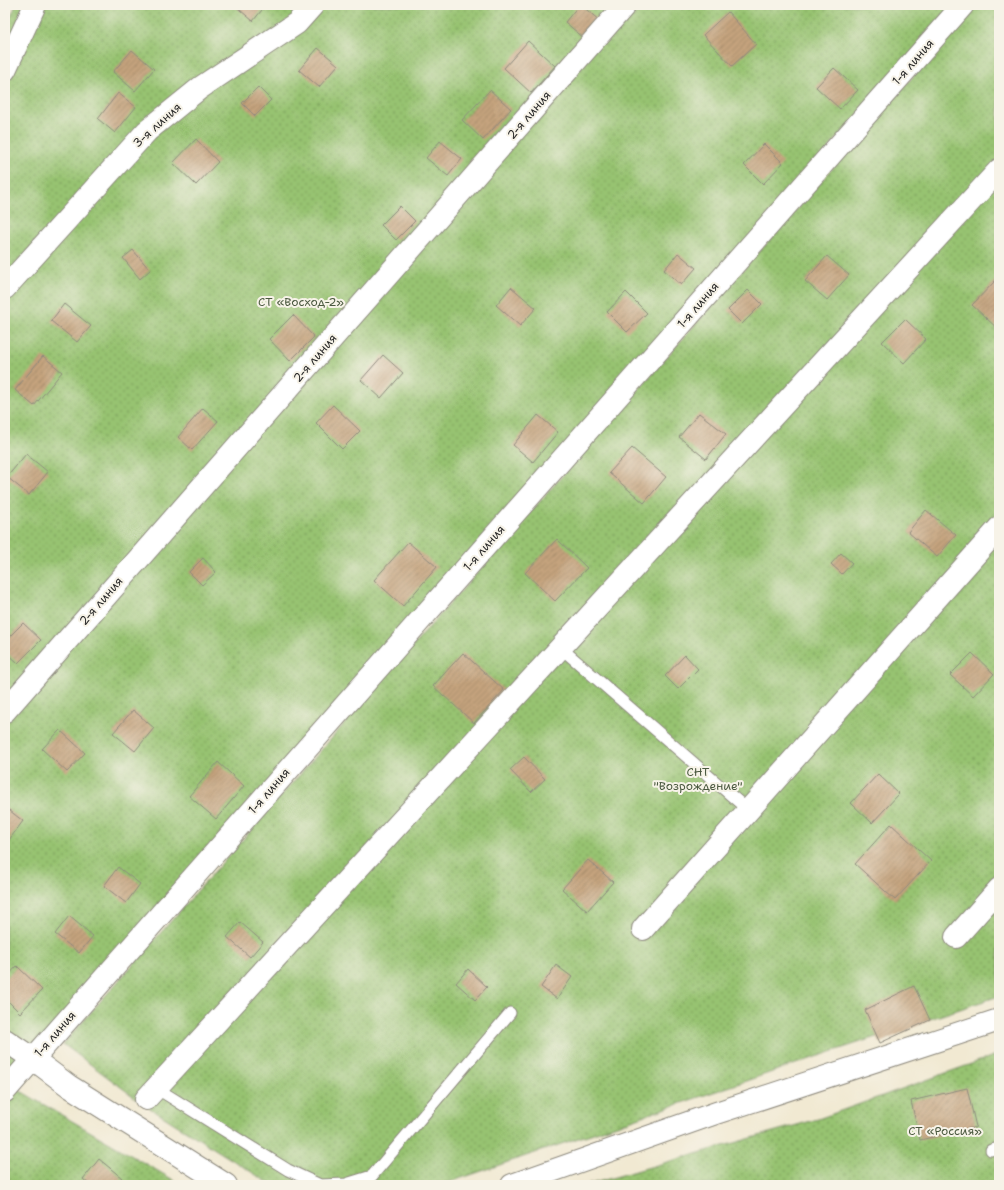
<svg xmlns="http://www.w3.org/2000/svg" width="1004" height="1190" font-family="'Shantell Sans',sans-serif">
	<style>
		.garden { fill: url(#garden-dots); stroke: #61774e }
		.building { fill: url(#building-hatch) }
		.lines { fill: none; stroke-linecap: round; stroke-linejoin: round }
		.service-casing { stroke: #8e8a7e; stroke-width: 13 }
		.minor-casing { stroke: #8e8a7e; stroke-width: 24 }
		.service { stroke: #fff; stroke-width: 11 }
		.minor { stroke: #fff; stroke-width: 22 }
		.labels { text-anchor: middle; stroke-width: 4; stroke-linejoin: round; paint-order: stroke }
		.street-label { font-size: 12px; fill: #2b2b2b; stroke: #f7f3e8 }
		.park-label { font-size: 12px; fill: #4b5940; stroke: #f7f3e8 }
	</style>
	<defs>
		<pattern id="garden-dots" width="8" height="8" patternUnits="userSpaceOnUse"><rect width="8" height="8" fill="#97c371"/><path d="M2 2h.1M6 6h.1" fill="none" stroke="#7b9f5d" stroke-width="1.8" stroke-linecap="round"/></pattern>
		<pattern id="building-hatch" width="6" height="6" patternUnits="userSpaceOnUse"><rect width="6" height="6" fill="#c4a37d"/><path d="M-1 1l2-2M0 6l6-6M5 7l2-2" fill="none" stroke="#9f8567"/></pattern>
	</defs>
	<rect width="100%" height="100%" fill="#f7f3e8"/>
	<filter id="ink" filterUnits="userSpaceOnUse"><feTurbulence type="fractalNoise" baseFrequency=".025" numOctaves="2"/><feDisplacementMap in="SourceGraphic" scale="8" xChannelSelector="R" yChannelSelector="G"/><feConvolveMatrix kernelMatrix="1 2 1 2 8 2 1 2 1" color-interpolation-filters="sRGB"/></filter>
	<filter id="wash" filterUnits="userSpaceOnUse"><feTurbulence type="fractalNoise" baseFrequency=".012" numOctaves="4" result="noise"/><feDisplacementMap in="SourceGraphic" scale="16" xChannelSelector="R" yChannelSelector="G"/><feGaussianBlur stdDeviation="0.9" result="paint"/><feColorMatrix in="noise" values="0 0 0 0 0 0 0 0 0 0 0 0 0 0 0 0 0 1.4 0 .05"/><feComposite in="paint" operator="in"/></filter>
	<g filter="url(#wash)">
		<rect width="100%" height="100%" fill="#f1e9d2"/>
		<!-- garden -->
		<g class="garden">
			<polygon points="16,5 954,5 5,1090 5,29"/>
			<polygon points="976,5 999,5 999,996 828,1053 441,1185 272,1185 145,1105 63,1044"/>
			<polygon points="999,1054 999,1185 587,1185 818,1119"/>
			<polygon points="17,1089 182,1185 5,1185 5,1104"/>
		</g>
		<g id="blocks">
			<!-- building -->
			<g class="building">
				<polygon points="234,5 266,5 253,21"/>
				<polygon points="579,5 581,5 600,21 585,39 565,22"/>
				<polygon points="728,12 756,44 732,66 703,35"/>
				<polygon points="528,41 555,66 531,93 504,68"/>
				<polygon points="318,48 338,65 319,87 299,70"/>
				<polygon points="132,50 154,69 135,91 113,72"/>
				<polygon points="834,68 858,90 840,109 816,87"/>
				<polygon points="258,87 271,100 255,116 242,103"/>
				<polygon points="490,90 511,109 483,140 462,120"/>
				<polygon points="118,93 136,107 115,133 98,119"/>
				<polygon points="196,139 218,162 196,185 173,163"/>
				<polygon points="440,141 462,159 448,176 426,158"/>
				<polygon points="764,144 783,163 763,184 744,165"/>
				<polygon points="400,206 415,221 396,240 381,225"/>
				<polygon points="133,250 150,270 140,279 123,258"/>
				<polygon points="678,253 696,268 681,285 664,270"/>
				<polygon points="827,256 849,275 827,300 805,281"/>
				<polygon points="996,280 999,283 999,330 972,305"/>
				<polygon points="511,287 536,308 520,326 496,305"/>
				<polygon points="748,290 762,304 742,324 728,310"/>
				<polygon points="626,292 647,313 627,332 607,312"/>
				<polygon points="64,304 91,326 77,342 51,321"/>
				<polygon points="293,315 314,337 290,361 269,339"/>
				<polygon points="905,319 926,339 904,363 882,342"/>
				<polygon points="383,355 403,373 381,398 361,380"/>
				<polygon points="43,356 62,372 34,406 15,390"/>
				<polygon points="333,405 360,431 342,449 316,423"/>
				<polygon points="203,408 218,421 192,450 178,437"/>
				<polygon points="699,413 726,434 706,459 679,437"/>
				<polygon points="538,415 558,432 533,462 513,445"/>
				<polygon points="632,448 666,477 644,503 609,473"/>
				<polygon points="26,454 48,472 29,495 7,477"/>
				<polygon points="926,510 956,535 937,557 908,532"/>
				<polygon points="557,539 587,568 555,601 525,573"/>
				<polygon points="408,542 437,567 403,606 374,580"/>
				<polygon points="841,553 852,563 842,574 831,564"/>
				<polygon points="203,558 216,572 202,585 189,572"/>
				<polygon points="23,623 41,640 18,663 5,651 5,641"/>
				<polygon points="463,653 504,690 474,723 433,686"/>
				<polygon points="972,653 994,674 973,696 950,675"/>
				<polygon points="685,655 698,669 678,689 665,676"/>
				<polygon points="133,710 154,728 135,751 113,733"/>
				<polygon points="60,730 85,753 67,772 42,749"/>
				<polygon points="524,757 545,779 531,792 510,770"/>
				<polygon points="218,762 244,786 216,819 189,796"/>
				<polygon points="878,774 899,794 872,823 851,803"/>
				<polygon points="5,807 23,821 6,844 5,843"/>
				<polygon points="891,824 931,861 895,900 855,864"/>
				<polygon points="588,860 613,882 587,911 562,889"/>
				<polygon points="118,867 140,884 126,903 104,886"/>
				<polygon points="69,916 93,936 79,953 55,934"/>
				<polygon points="240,922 263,942 250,957 227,937"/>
				<polygon points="556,965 572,977 557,999 541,987"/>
				<polygon points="17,966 42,990 20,1013 5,998 5,979"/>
				<polygon points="468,969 487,987 475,1000 456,983"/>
				<polygon points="914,986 930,1020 880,1043 865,1010"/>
				<polygon points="967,1088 976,1127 920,1140 911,1101"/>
				<polygon points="99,1159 122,1178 116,1185 90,1185 83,1179"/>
			</g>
		</g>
	</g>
	<g filter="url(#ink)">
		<use href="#blocks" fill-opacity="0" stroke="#8e8a7e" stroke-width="1"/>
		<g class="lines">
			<!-- service casing -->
			<g class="service-casing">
				<g id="service">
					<polyline points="561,648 748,810"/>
					<polyline points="156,1088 288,1170 320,1185 346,1184 372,1176 510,1013"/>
					<polyline points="991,1150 999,1148"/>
				</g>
			</g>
			<!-- minor casing -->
			<g class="minor-casing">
				<g id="minor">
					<polyline points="5,70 35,5"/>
					<polyline points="5,288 147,131 200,88 297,23 313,5"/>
					<polyline points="5,711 625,5"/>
					<polyline points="643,929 999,528"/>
					<polyline points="956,937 999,889"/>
					<polyline points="5,1040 33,1059 69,1086 226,1185"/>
					<polyline points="5,1091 33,1059 963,5"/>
					<polyline points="146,1099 999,170"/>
					<polyline points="512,1185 716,1113 999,1020"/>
				</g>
			</g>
			<!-- service -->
			<use href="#service" class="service"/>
			<!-- minor -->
			<use href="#minor" class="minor"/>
		</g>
	</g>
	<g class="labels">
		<!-- street labels -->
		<g class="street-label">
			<text transform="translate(913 62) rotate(-49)" y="4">1-я линия</text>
			<text transform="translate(529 115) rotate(-49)" y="4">2-я линия</text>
			<text transform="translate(157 125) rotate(-42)" y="4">3-я линия</text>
			<text transform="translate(698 305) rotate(-49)" y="4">1-я линия</text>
			<text transform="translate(315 358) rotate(-49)" y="4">2-я линия</text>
			<text transform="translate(484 548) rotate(-49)" y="4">1-я линия</text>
			<text transform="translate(101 601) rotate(-49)" y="4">2-я линия</text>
			<text transform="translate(269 791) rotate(-49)" y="4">1-я линия</text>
			<text transform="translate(55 1034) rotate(-49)" y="4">1-я линия</text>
		</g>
		<!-- park labels -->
		<g class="park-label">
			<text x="301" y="306">СТ «Восход-2»</text>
			<text x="698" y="776">СНТ<tspan x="698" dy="14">"Возрождение"</tspan></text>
			<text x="945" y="1135">СТ «Россия»</text>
		</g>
	</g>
	<!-- margin -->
	<rect width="1004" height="1190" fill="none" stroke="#f7f3e8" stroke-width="20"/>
</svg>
